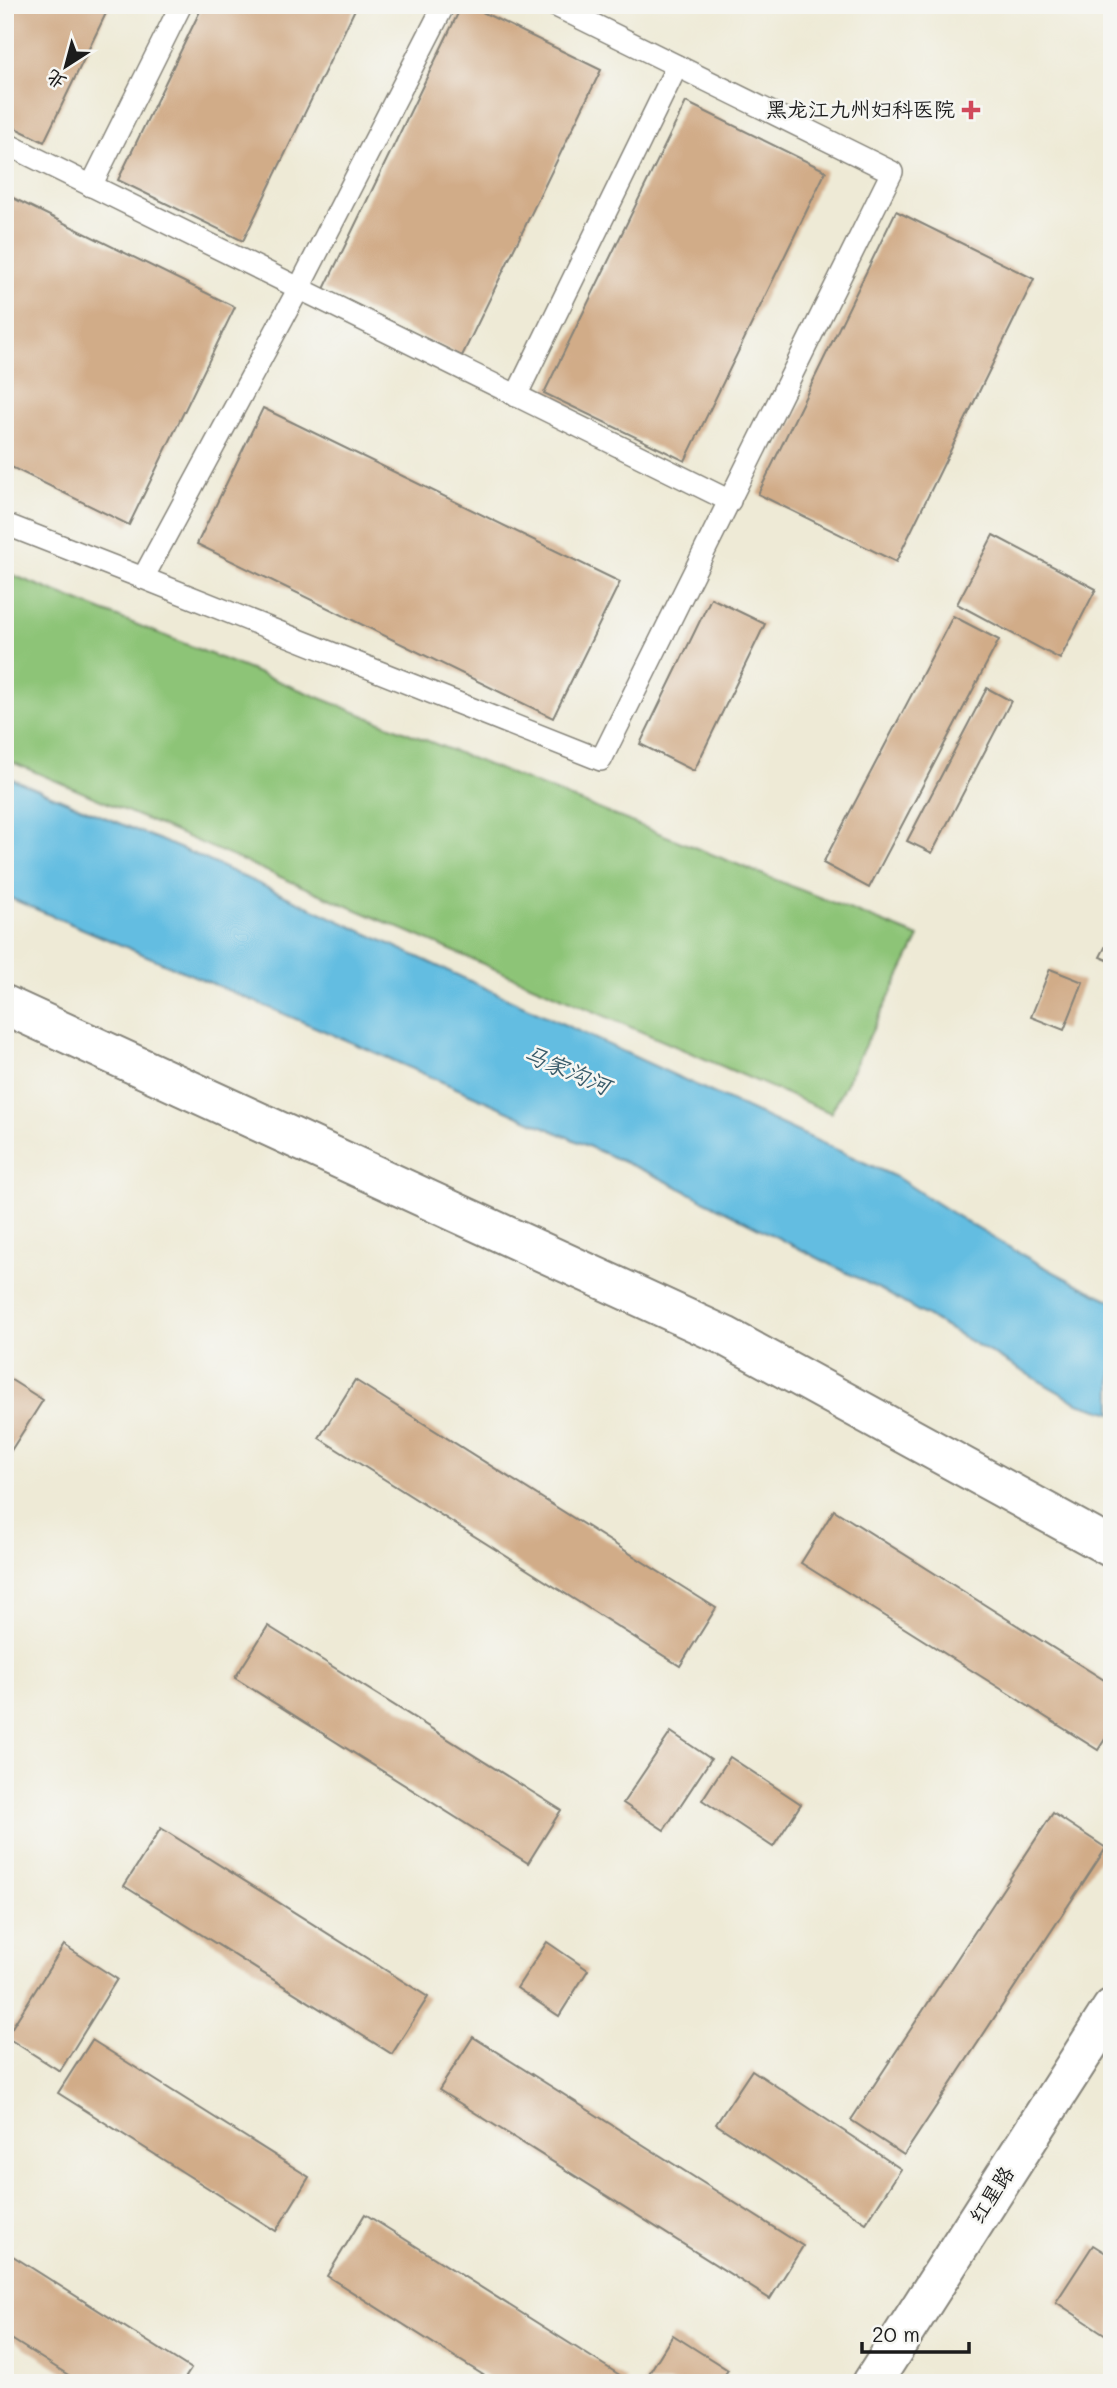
<svg xmlns="http://www.w3.org/2000/svg" width="1117" height="2388" font-family="Mali,'LXGW WenKai TC',sans-serif">
	<style>
		.green { fill: #8dc477; stroke: #54704a; stroke-width: 2 }
		.water { fill: #64bde1; stroke: #406c7e; stroke-width: 2 }
		.building { fill: #d1ac88 }
		.lines { fill: none; stroke-linecap: round; stroke-linejoin: round }
		.service-casing { stroke: #858379; stroke-width: 24 }
		.minor-casing { stroke: #858379; stroke-width: 42 }
		.secondary-casing { stroke: #858379; stroke-width: 42 }
		.service { stroke: #fff; stroke-width: 21 }
		.minor { stroke: #fff; stroke-width: 38 }
		.secondary { stroke: #fff; stroke-width: 38 }
		.poi-dot { fill: #d1495b; stroke: #f6f6f2; stroke-width: 2.5 }
		.labels { text-anchor: middle; stroke-width: 5; stroke-linejoin: round; paint-order: stroke }
		.poi-label { font-size: 21px; fill: #1c1c1c; stroke: #f6f6f2; text-anchor: end }
		.street-label { font-size: 21px; fill: #1c1c1c; stroke: #f6f6f2 }
		.water-label { font-size: 23px; font-style: italic; fill: #395c6b; stroke: #f6f6f2 }
	</style>
	<rect width="100%" height="100%" fill="#f6f6f2"/>
	<filter id="ink" filterUnits="userSpaceOnUse"><feTurbulence type="fractalNoise" baseFrequency=".0143" numOctaves="2"/><feDisplacementMap in="SourceGraphic" scale="14" xChannelSelector="R" yChannelSelector="G"/><feConvolveMatrix kernelMatrix="1 2 1 2 8 2 1 2 1" color-interpolation-filters="sRGB"/></filter>
	<filter id="wash" filterUnits="userSpaceOnUse"><feTurbulence type="fractalNoise" baseFrequency=".00686" numOctaves="4" result="noise"/><feDisplacementMap in="SourceGraphic" scale="28" xChannelSelector="R" yChannelSelector="G"/><feGaussianBlur stdDeviation="1.57" result="paint"/><feColorMatrix in="noise" values="0 0 0 0 0 0 0 0 0 0 0 0 0 0 0 0 0 1.4 0 .05"/><feComposite in="paint" operator="in"/></filter>
	<g filter="url(#wash)">
		<rect width="100%" height="100%" fill="#eeead6"/>
		<!-- green -->
		<polygon class="green" points="5,572 919,937 831,1113 5,759"/>
		<!-- water -->
		<path class="water" d="M5,776l191,79 702,323c69,46 138,88 214,123v112l-34,-10 -197,-113 -223,-113 -277,-122 -376,-159z"/>
		<g id="blocks">
			<!-- building -->
			<g class="building">
				<polygon points="5,5 110,5 44,142 5,123"/>
				<polygon points="203,5 357,5 243,241 118,180"/>
				<polygon points="462,5 468,5 601,70 462,356 324,289"/>
				<polygon points="686,102 826,171 685,461 544,393"/>
				<polygon points="5,194 235,307 129,525 5,464"/>
				<polygon points="896,211 1034,279 896,562 758,494"/>
				<polygon points="263,408 620,582 553,718 197,544"/>
				<polygon points="993,535 1096,589 1060,659 957,604"/>
				<polygon points="711,598 765,624 694,771 640,744"/>
				<polygon points="953,616 999,640 869,888 823,863"/>
				<polygon points="987,688 1011,701 932,853 907,841"/>
				<polygon points="1112,934 1112,962 1100,957"/>
				<polygon points="1050,969 1083,982 1064,1030 1031,1017"/>
				<polygon points="5,1376 43,1400 5,1460"/>
				<polygon points="355,1380 716,1608 680,1666 319,1438"/>
				<polygon points="834,1510 1112,1685 1112,1728 1098,1750 801,1563"/>
				<polygon points="268,1626 561,1810 528,1863 235,1678"/>
				<polygon points="671,1732 711,1759 664,1830 623,1803"/>
				<polygon points="730,1757 801,1804 773,1847 702,1800"/>
				<polygon points="1053,1813 1106,1848 904,2155 851,2120"/>
				<polygon points="161,1828 428,1997 392,2054 124,1886"/>
				<polygon points="547,1942 588,1970 559,2016 517,1988"/>
				<polygon points="64,1945 117,1979 60,2071 6,2037"/>
				<polygon points="473,2037 803,2246 770,2299 439,2090"/>
				<polygon points="92,2040 309,2177 276,2231 58,2093"/>
				<polygon points="752,2070 901,2169 866,2223 716,2124"/>
				<polygon points="365,2214 626,2379 624,2383 496,2383 327,2276"/>
				<polygon points="1093,2245 1112,2257 1112,2339 1056,2302"/>
				<polygon points="5,2251 191,2369 182,2383 81,2383 5,2335"/>
				<polygon points="673,2335 728,2370 719,2383 643,2383"/>
			</g>
		</g>
	</g>
	<g filter="url(#ink)">
		<use href="#blocks" fill-opacity="0" stroke="#858379" stroke-width="2"/>
		<g class="lines">
			<!-- service casing -->
			<g class="service-casing">
				<g id="service">
					<polyline points="444,5 299,288 143,578 601,760 892,172 554,5"/>
					<polyline points="5,143 730,501"/>
					<polyline points="91,186 181,5"/>
					<polyline points="516,396 677,66"/>
					<polyline points="5,524 143,578"/>
				</g>
			</g>
			<!-- minor casing -->
			<g class="minor-casing">
				<polyline id="minor" points="5,1005 725,1336 1112,1548"/>
			</g>
			<!-- secondary casing -->
			<g class="secondary-casing">
				<polyline id="secondary" points="872,2383 1112,2008"/>
			</g>
			<!-- service -->
			<use href="#service" class="service"/>
			<!-- minor -->
			<use href="#minor" class="minor"/>
			<!-- secondary -->
			<use href="#secondary" class="secondary"/>
		</g>
	</g>
	<!-- markers -->
	<path class="poi-dot" d="M967.5 99.5h7v7h7v7h-7v7h-7v-7h-7v-7h7z"/>
	<g class="labels">
		<!-- poi labels -->
		<g class="poi-label">
			<text x="955" y="117">黑龙江九州妇科医院</text>
		</g>
		<!-- street labels -->
		<g class="street-label">
			<text transform="translate(992 2195) rotate(-57)" y="7">红星路</text>
		</g>
		<!-- water labels -->
		<g class="water-label">
			<text transform="translate(567 1070) rotate(23)" y="8">马家沟河</text>
		</g>
	</g>
	<!-- margin -->
	<rect width="1117" height="2388" fill="none" stroke="#f6f6f2" stroke-width="28"/>
	<!-- north arrow -->
	<g transform="translate(66 66) rotate(216)" stroke="#f6f6f2" stroke-width="5" paint-order="stroke">
	<path d="M0-5L12 26L0 18L-12 26Z" fill="#1c1c1c"/>
	<text y="-10" font-size="19" font-weight="bold" text-anchor="middle" fill="#1c1c1c">北</text>
	</g>
	<!-- scale -->
	<path d="M862 2342v10h107v-10" fill="none" stroke="#1c1c1c" stroke-width="3.5"/>
	<text x="872" y="2342" font-size="21" fill="#1c1c1c" stroke="#f6f6f2" stroke-width="5" paint-order="stroke">20 m</text>
</svg>
